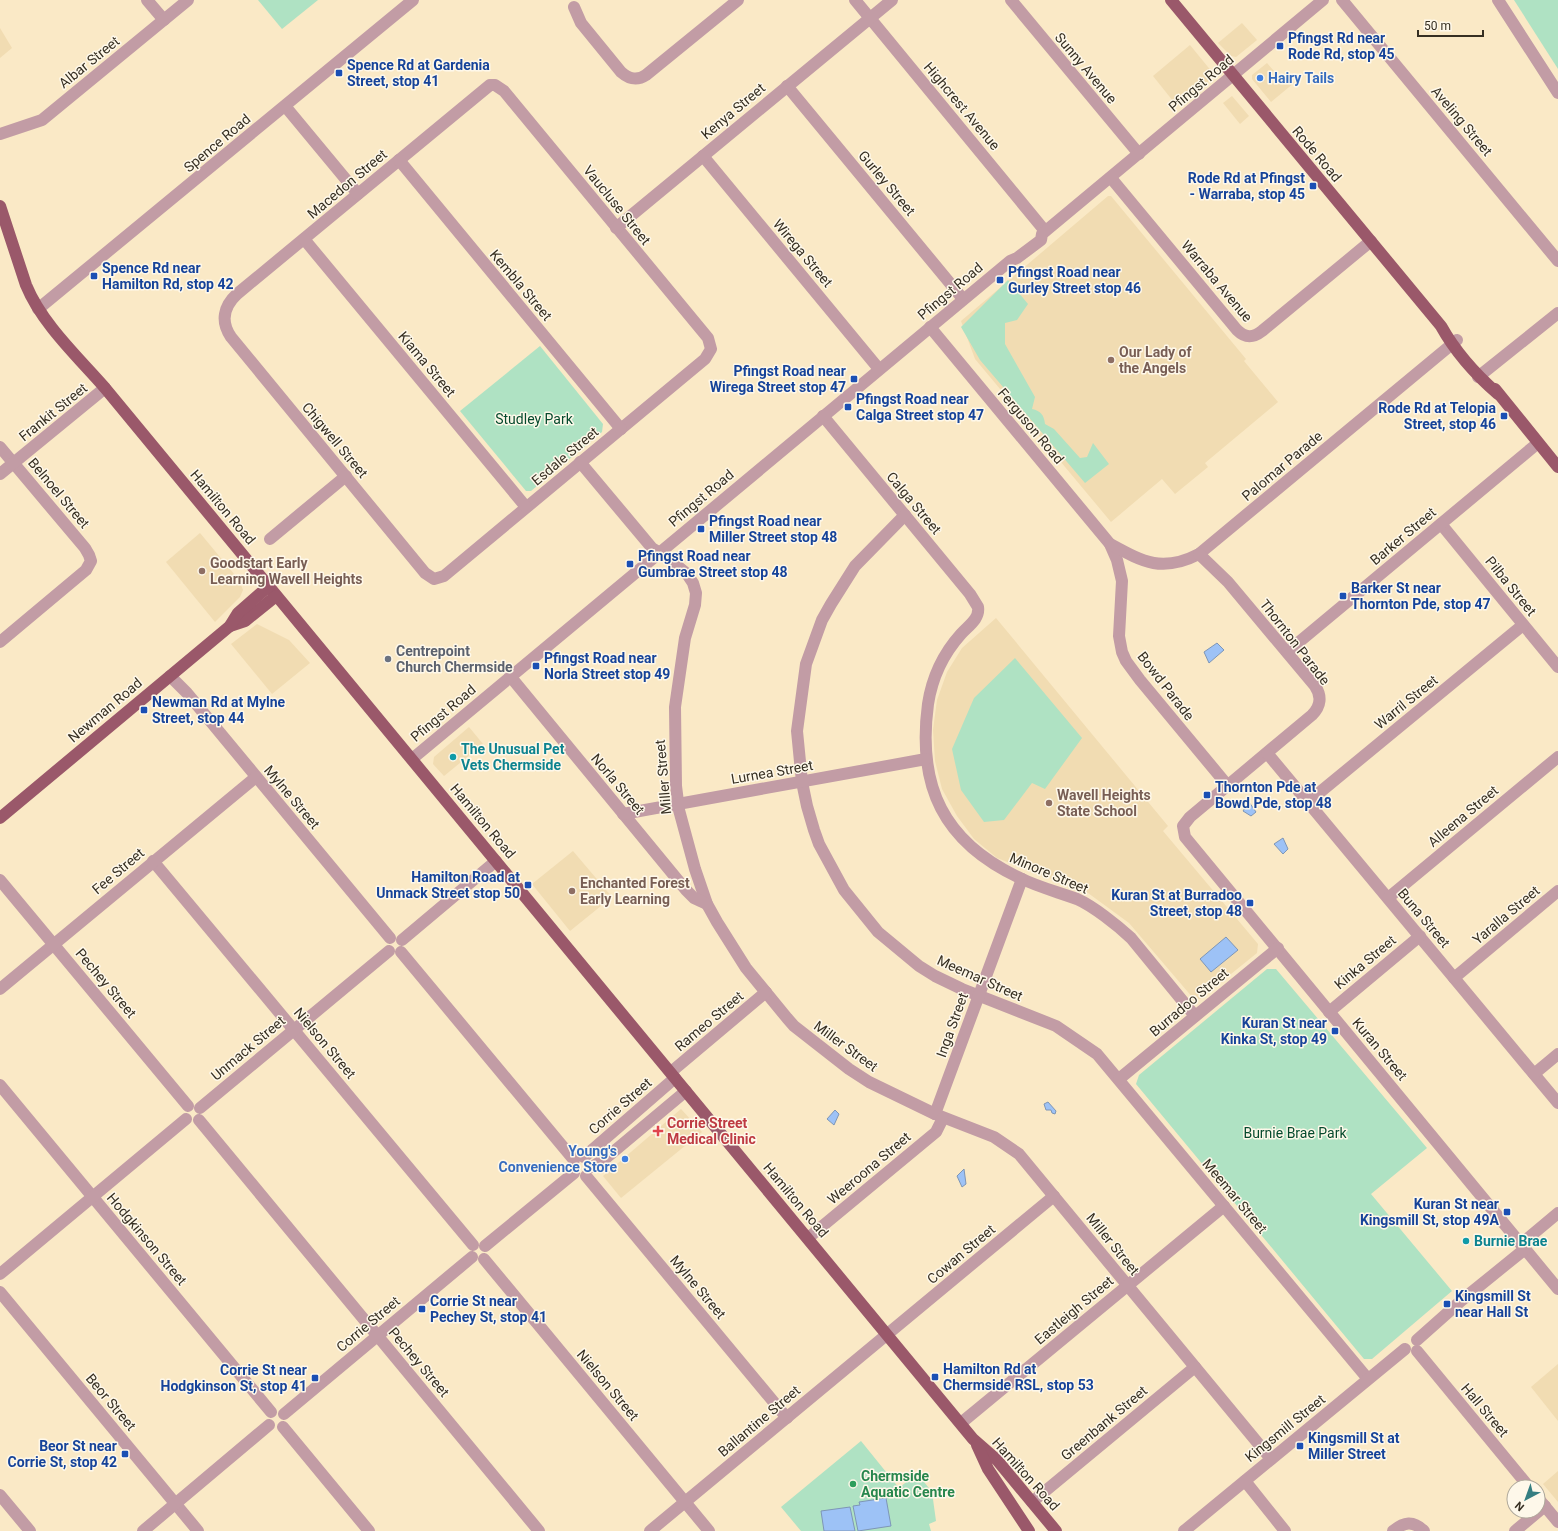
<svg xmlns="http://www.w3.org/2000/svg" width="1558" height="1531" font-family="Roboto,sans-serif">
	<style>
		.built { fill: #f1dcb2 }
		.green { fill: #afe2c3 }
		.water { fill: #9dc2f6; stroke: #7e96b6 }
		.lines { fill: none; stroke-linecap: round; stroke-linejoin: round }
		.minor { stroke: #c29ca5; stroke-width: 12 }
		.major { stroke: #9a586a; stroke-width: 12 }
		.transit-dot { fill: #1a4fb4; stroke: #fef8ea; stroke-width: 1.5 }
		.shop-dot { fill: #3f7fe0; stroke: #fef8ea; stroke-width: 1.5 }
		.education-dot { fill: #8d6e63; stroke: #fef8ea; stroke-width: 1.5 }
		.worship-dot { fill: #6b7280; stroke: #fef8ea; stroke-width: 1.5 }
		.culture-dot { fill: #0f9aa8; stroke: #fef8ea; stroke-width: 1.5 }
		.health-dot { fill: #e0444e; stroke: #fef8ea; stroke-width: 1.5 }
		.leisure-dot { fill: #2e9e5b; stroke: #fef8ea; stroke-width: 1.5 }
		.labels { text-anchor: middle; stroke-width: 3; stroke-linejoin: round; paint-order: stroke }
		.transit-label { font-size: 14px; font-weight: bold; fill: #164399; stroke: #fef8ea; text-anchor: start }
		.street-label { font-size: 14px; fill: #362f22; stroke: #fef8ea }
		.shop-label { font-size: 14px; font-weight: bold; fill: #366cbe; stroke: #fef8ea; text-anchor: start }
		.education-label { font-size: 14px; font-weight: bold; fill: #785e54; stroke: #fef8ea; text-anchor: start }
		.park-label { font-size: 14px; fill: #054a2d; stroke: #fef8ea }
		.worship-label { font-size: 14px; font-weight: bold; fill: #5b616d; stroke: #fef8ea; text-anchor: start }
		.culture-label { font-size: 14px; font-weight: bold; fill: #0d838f; stroke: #fef8ea; text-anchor: start }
		.health-label { font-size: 14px; font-weight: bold; fill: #be3a42; stroke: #fef8ea; text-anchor: start }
		.leisure-label { font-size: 14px; font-weight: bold; fill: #27864d; stroke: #fef8ea; text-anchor: start }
	</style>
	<rect width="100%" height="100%" fill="#fae9c6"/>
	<!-- built -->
	<g class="built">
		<polygon points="1242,23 1257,40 1236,57 1231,56 1218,43"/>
		<polygon points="0,28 12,48 0,58"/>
		<polygon points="1190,45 1212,72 1211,79 1177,106 1153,76"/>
		<polygon points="1267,63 1280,78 1282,76 1284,78 1288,76 1294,83 1271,102 1252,79 1252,75"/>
		<polygon points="1232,96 1249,116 1240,124 1223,103"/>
		<polygon points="1108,196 1111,196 1246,359 1244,361 1278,402 1205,463 1208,467 1175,494 1162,479 1111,522 975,359 961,321"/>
		<polygon points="200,533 239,580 243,590 240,597 215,622 166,562"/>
		<polygon points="996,618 1168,826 1163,831 1258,944 1257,953 1200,999 1193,998 1129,923 1088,893 997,858 974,839 957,816 942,789 935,761 933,730 937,700 947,672 962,648"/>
		<polygon points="257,624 289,640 310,663 272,694 231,644"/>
		<polygon points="469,727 483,744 444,776 433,764 434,757"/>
		<polygon points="573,851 612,897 570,931 532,884"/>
		<polygon points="681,1109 702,1132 621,1198 603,1176"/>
		<polygon points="1558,1364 1558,1421 1531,1387"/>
		<polygon points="1558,1471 1558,1502 1543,1484"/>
	</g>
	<!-- green -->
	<g class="green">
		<polygon points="258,0 318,0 282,29"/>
		<polygon points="1514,0 1558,0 1558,69"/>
		<path d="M1008,280l20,24 -11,16 -12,3v21l30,53 -3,12c9,2 12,6 13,15l9,5 26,29 7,-1 6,-14 16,21 -24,19 -105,-123 -19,-33z"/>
		<polygon points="540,346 603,424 602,432 531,491 526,491 460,411"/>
		<polygon points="1015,658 1082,738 1045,789 1032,783 1004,820 984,822 961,790 952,749 974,698"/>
		<polygon points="1267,969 1276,969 1427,1148 1371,1194 1452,1291 1372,1359 1364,1359 1136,1084 1139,1075"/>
		<polygon points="861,1441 899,1488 917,1473 932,1492 936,1521 929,1524 931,1531 801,1531 781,1507"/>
	</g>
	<!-- water -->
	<g class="water">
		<polygon points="1217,643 1224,650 1209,663 1204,652"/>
		<polygon points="1249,802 1256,812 1251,816 1243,811"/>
		<polygon points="1283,838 1288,849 1283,854 1274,844"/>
		<polygon points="1226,937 1238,950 1211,972 1200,959"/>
		<polygon points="1048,1102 1056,1111 1055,1114 1052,1113 1051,1110 1046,1110 1044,1104"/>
		<polygon points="835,1110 839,1114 834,1125 827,1119"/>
		<polygon points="964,1169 966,1184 962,1187 957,1176"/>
		<polygon points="886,1498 891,1526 858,1531 853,1506 860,1505 859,1502"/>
		<polygon points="850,1507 855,1531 824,1531 821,1511"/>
	</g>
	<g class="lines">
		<!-- minor -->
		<g class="minor">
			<polyline points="147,0 164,20"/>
			<polyline points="855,0 1045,231"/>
			<polyline points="1011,0 1139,154"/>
			<polyline points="1342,0 1558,261"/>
			<polyline points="1498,0 1558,93"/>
			<path d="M574,7l7,16 40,49c8,7 16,9 25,3l92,-75"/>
			<path d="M490,85h5l9,6 204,247 3,11 -6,10 -261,217 -10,3 -9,-6 -194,-236c-11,-16 -7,-31 6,-43z"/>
			<polyline points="787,86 963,299"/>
			<polyline points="285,106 358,194"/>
			<polyline points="0,134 42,120 188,0"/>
			<polyline points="703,156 879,369"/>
			<polyline points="399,160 621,429"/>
			<path d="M1111,178l126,152c8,8 16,8 25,1l109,-90"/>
			<polyline points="616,228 892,0"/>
			<polyline points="304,239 526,507"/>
			<polyline points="38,309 413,0"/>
			<polyline points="930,327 1110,544 1117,560 1122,581 1119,636 1122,652 1126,661 1140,680 1228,786"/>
			<polyline points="1478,377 1558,313"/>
			<path d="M823,416l147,178 8,13c2,12 -10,19 -17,27 -18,20 -29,44 -33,70 -11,82 15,138 92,174 18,9 38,14 57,21 16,7 40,26 54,39l64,78"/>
			<polyline points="0,447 85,548 89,555 91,561 86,570 0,642"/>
			<polyline points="580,462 652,548 665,556 687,574 693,583 696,593 695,605 685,638 675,707 676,786 679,810 695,869 707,904 717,922 746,968 787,1018 794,1026 849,1069 869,1082 935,1114 994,1137 1019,1154 1271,1459"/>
			<polyline points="0,474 105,388"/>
			<polyline points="905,515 855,566 831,604 822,620 806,664 797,731 802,782 807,806 814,830 819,844 844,890 878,932 919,966 935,976 962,989 1056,1026 1097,1054 1368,1379"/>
			<polyline points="1441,524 1558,667"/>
			<polyline points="270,539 346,476"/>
			<path d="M1110,544c33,18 52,29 89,10l258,-214"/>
			<path d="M1199,554l29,28 87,104c7,10 6,20 -3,29l-122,102 -7,9 2,11 373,452"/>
			<polyline points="1287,652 1538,443"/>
			<polyline points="170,676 187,693 390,938"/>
			<polyline points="510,676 686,890 694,898 707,904"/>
			<polyline points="1267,753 1558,1103"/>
			<polyline points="412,759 1010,261 1017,258 1041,240 1042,234 1323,0"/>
			<polyline points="1308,802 1523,625"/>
			<polyline points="623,814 926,759"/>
			<polyline points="153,861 473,1245"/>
			<polyline points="0,880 188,1106"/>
			<polyline points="1388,898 1558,757"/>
			<polyline points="402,940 496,861"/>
			<polyline points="401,952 574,1160"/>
			<polyline points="1454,978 1558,891"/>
			<polyline points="0,989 256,777"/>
			<polyline points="1329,1012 1420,936"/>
			<polyline points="671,1072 766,992"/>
			<polyline points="1534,1074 1558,1054"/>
			<polyline points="1119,1079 1278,948"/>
			<polyline points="0,1085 271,1412"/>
			<polyline points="200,1108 389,951"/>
			<polyline points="935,1114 1022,879"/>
			<polyline points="199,1120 539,1531"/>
			<polyline points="584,1157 675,1078"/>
			<polyline points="592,1167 606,1158 686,1091"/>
			<polyline points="586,1176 787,1418"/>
			<polyline points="808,1238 936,1132 943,1118"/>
			<polyline points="1521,1244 1558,1213"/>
			<polyline points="485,1246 574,1173"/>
			<polyline points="484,1259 709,1531"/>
			<polyline points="0,1274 186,1119"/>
			<polyline points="0,1292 198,1531"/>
			<polyline points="1417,1340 1462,1300 1525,1249"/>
			<polyline points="1417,1351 1529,1487"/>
			<polyline points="284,1414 472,1257"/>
			<polyline points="961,1423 1224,1206"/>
			<polyline points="283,1427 369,1531"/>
			<polyline points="1245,1481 1285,1531"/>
			<polyline points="0,1495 30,1531"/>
			<polyline points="1538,1498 1558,1522"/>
			<polyline points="1032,1502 1195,1367"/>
			<polyline points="143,1531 269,1425"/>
			<polyline points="650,1531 1054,1196"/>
			<polyline points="1184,1531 1405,1349"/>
			<path d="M1393,1531c11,-9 20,-11 31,0"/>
			<polyline points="1515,1531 1545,1506"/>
		</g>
		<!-- major -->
		<g class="major">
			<path d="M1171,0l270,326c15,27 34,48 57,68"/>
			<path d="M0,206l26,79c16,39 52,72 79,103l868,1051 24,21 59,71"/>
			<polyline points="1495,389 1558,467"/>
			<polyline points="230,626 245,621 276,596"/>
			<polyline points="0,818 230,626 238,613 269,586"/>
			<polyline points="977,1445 988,1469 1029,1531"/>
		</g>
	</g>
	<!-- markers -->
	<g class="transit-dot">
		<rect x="1276" y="42" width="8" height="8" rx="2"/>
		<rect x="335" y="69" width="8" height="8" rx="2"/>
		<rect x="1309" y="182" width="8" height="8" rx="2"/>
		<rect x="90" y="272" width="8" height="8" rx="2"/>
		<rect x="996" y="276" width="8" height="8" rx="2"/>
		<rect x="850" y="375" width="8" height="8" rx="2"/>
		<rect x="844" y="403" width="8" height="8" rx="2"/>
		<rect x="1500" y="412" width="8" height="8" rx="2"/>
		<rect x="697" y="525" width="8" height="8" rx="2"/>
		<rect x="626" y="560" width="8" height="8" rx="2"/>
		<rect x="1339" y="592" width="8" height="8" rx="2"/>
		<rect x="532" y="662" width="8" height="8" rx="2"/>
		<rect x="140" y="706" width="8" height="8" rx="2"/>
		<rect x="1203" y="791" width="8" height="8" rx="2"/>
		<rect x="524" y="881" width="8" height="8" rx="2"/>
		<rect x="1246" y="899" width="8" height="8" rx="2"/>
		<rect x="1331" y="1027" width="8" height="8" rx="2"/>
		<rect x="1503" y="1208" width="8" height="8" rx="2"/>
		<rect x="1443" y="1300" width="8" height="8" rx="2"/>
		<rect x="418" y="1305" width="8" height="8" rx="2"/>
		<rect x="931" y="1373" width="8" height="8" rx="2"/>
		<rect x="311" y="1374" width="8" height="8" rx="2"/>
		<rect x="1296" y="1442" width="8" height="8" rx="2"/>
		<rect x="121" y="1450" width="8" height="8" rx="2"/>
	</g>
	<g class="shop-dot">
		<circle cx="1260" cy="78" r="4"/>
		<circle cx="625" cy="1159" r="4"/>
	</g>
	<g class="education-dot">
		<circle cx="1111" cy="360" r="4"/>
		<circle cx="202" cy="571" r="4"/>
		<circle cx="1049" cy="803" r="4"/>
		<circle cx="572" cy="891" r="4"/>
	</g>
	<circle class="worship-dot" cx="388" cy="659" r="4"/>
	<g class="culture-dot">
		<circle cx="453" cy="757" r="4"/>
		<circle cx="1466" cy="1241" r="4"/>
	</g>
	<path class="health-dot" d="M656 1125h4v4h4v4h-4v4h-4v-4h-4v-4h4z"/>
	<circle class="leisure-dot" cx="853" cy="1484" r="4"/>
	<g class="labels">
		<!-- transit labels -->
		<g class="transit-label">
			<text x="1288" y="43">Pfingst Rd near<tspan x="1288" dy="16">Rode Rd, stop 45</tspan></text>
			<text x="347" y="70">Spence Rd at Gardenia<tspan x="347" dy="16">Street, stop 41</tspan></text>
			<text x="1305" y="183" text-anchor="end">Rode Rd at Pfingst<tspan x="1305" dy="16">- Warraba, stop 45</tspan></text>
			<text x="102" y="273">Spence Rd near<tspan x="102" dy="16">Hamilton Rd, stop 42</tspan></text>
			<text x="1008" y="277">Pfingst Road near<tspan x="1008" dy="16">Gurley Street stop 46</tspan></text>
			<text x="846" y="376" text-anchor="end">Pfingst Road near<tspan x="846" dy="16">Wirega Street stop 47</tspan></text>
			<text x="856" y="404">Pfingst Road near<tspan x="856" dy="16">Calga Street stop 47</tspan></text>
			<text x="1496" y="413" text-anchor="end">Rode Rd at Telopia<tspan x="1496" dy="16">Street, stop 46</tspan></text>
			<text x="709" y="526">Pfingst Road near<tspan x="709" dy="16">Miller Street stop 48</tspan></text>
			<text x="638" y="561">Pfingst Road near<tspan x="638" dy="16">Gumbrae Street stop 48</tspan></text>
			<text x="1351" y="593">Barker St near<tspan x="1351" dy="16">Thornton Pde, stop 47</tspan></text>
			<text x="544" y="663">Pfingst Road near<tspan x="544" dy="16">Norla Street stop 49</tspan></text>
			<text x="152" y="707">Newman Rd at Mylne<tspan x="152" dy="16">Street, stop 44</tspan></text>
			<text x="1215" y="792">Thornton Pde at<tspan x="1215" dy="16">Bowd Pde, stop 48</tspan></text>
			<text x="520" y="882" text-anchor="end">Hamilton Road at<tspan x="520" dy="16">Unmack Street stop 50</tspan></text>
			<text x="1242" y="900" text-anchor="end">Kuran St at Burradoo<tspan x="1242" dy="16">Street, stop 48</tspan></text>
			<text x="1327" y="1028" text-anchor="end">Kuran St near<tspan x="1327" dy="16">Kinka St, stop 49</tspan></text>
			<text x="1499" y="1209" text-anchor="end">Kuran St near<tspan x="1499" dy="16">Kingsmill St, stop 49A</tspan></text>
			<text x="1455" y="1301">Kingsmill St<tspan x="1455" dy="16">near Hall St</tspan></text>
			<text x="430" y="1306">Corrie St near<tspan x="430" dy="16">Pechey St, stop 41</tspan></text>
			<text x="943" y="1374">Hamilton Rd at<tspan x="943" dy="16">Chermside RSL, stop 53</tspan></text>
			<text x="307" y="1375" text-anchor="end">Corrie St near<tspan x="307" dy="16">Hodgkinson St, stop 41</tspan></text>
			<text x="1308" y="1443">Kingsmill St at<tspan x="1308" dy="16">Miller Street</tspan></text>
			<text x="117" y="1451" text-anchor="end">Beor St near<tspan x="117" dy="16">Corrie St, stop 42</tspan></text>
		</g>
		<!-- street labels -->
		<g class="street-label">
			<text transform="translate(89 62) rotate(-39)" y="5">Albar Street</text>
			<text transform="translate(1086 68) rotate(50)" y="5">Sunny Avenue</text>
			<text transform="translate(1201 83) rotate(-40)" y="5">Pfingst Road</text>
			<text transform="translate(962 106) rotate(50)" y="5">Highcrest Avenue</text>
			<text transform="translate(733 111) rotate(-40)" y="5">Kenya Street</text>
			<text transform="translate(1462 121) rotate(50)" y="5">Aveling Street</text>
			<text transform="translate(217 143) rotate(-40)" y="5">Spence Road</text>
			<text transform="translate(1317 154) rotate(50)" y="5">Rode Road</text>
			<text transform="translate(887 183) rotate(50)" y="5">Gurley Street</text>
			<text transform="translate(347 184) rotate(-40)" y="5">Macedon Street</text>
			<text transform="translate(617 205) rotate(51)" y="5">Vaucluse Street</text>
			<text transform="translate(803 253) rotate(50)" y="5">Wirega Street</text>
			<text transform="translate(1217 281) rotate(50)" y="5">Warraba Avenue</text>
			<text transform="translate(521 285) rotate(50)" y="5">Kembla Street</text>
			<text transform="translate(950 291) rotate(-40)" y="5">Pfingst Road</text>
			<text transform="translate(427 364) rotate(50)" y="5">Kiama Street</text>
			<text transform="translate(53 412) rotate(-39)" y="5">Frankit Street</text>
			<text transform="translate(1031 426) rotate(50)" y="5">Ferguson Road</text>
			<text transform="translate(335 440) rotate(50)" y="5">Chigwell Street</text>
			<text transform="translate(565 456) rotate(-40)" y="5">Esdale Street</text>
			<text transform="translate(1282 466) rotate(-40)" y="5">Palomar Parade</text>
			<text transform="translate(59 493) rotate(50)" y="5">Belnoel Street</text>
			<text transform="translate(701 498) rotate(-40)" y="5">Pfingst Road</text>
			<text transform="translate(914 503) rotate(50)" y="5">Calga Street</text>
			<text transform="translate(223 507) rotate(50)" y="5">Hamilton Road</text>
			<text transform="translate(1403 536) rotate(-40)" y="5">Barker Street</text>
			<text transform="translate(1511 586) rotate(51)" y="5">Pilba Street</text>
			<text transform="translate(1295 642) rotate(52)" y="5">Thornton Parade</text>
			<text transform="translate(1166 686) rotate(52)" y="5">Bowd Parade</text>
			<text transform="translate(1406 702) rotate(-39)" y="5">Warril Street</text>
			<text transform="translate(105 710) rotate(-40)" y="5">Newman Road</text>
			<text transform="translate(443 713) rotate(-40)" y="5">Pfingst Road</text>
			<text transform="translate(772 772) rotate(-10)" y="5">Lurnea Street</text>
			<text transform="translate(663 777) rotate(-95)" y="5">Miller Street</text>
			<text transform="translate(618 784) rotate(50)" y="5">Norla Street</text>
			<text transform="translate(292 797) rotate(50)" y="5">Mylne Street</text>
			<text transform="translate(1463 816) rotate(-40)" y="5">Alleena Street</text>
			<text transform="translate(483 821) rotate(50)" y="5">Hamilton Road</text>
			<text transform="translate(118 871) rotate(-40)" y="5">Fee Street</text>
			<text transform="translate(1049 873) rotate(23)" y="5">Minore Street</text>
			<text transform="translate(1506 915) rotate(-40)" y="5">Yaralla Street</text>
			<text transform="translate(1424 918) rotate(50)" y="5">Buna Street</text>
			<text transform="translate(1365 962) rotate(-40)" y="5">Kinka Street</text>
			<text transform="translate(980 978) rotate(24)" y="5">Meemar Street</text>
			<text transform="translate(106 983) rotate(50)" y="5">Pechey Street</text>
			<text transform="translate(1189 1002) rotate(-40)" y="5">Burradoo Street</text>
			<text transform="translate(709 1021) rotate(-40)" y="5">Rameo Street</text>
			<text transform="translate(952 1025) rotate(-70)" y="5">Inga Street</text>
			<text transform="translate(325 1043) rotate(50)" y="5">Nielson Street</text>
			<text transform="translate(846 1046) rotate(36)" y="5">Miller Street</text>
			<text transform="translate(248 1048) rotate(-40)" y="5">Unmack Street</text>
			<text transform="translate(1380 1049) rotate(50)" y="5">Kuran Street</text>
			<text transform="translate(620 1106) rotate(-41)" y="5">Corrie Street</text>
			<text transform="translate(869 1168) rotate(-40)" y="5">Weeroona Street</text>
			<text transform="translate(1235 1196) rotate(50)" y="5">Meemar Street</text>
			<text transform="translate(796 1200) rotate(50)" y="5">Hamilton Road</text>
			<text transform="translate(147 1239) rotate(50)" y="5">Hodgkinson Street</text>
			<text transform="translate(1113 1244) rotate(51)" y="5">Miller Street</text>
			<text transform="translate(961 1254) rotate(-40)" y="5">Cowan Street</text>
			<text transform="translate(698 1287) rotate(50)" y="5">Mylne Street</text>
			<text transform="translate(1074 1310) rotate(-40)" y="5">Eastleigh Street</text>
			<text transform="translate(368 1324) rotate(-40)" y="5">Corrie Street</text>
			<text transform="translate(419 1362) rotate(50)" y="5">Pechey Street</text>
			<text transform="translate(608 1385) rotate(50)" y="5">Nielson Street</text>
			<text transform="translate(111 1402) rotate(50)" y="5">Beor Street</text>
			<text transform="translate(1485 1410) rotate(50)" y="5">Hall Street</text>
			<text transform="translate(759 1421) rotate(-40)" y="5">Ballantine Street</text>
			<text transform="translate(1104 1423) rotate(-40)" y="5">Greenbank Street</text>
			<text transform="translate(1285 1428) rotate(-39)" y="5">Kingsmill Street</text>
			<text transform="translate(1026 1474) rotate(48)" y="5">Hamilton Road</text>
		</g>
		<!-- shop labels -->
		<g class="shop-label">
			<text x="1268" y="83">Hairy Tails</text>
			<text x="617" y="1156" text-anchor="end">Young's<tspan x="617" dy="16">Convenience Store</tspan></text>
		</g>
		<!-- education labels -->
		<g class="education-label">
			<text x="1119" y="357">Our Lady of<tspan x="1119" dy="16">the Angels</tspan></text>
			<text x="210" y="568">Goodstart Early<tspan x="210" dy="16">Learning Wavell Heights</tspan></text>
			<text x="1057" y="800">Wavell Heights<tspan x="1057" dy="16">State School</tspan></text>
			<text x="580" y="888">Enchanted Forest<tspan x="580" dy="16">Early Learning</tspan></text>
		</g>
		<!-- park labels -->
		<g class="park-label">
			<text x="534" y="424">Studley Park</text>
			<text x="1295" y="1138">Burnie Brae Park</text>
		</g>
		<!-- worship labels -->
		<g class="worship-label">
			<text x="396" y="656">Centrepoint<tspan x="396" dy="16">Church Chermside</tspan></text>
		</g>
		<!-- culture labels -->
		<g class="culture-label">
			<text x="461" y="754">The Unusual Pet<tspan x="461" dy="16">Vets Chermside</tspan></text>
			<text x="1474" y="1246">Burnie Brae</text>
		</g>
		<!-- health labels -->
		<g class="health-label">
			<text x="667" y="1128">Corrie Street<tspan x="667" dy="16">Medical Clinic</tspan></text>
		</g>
		<!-- leisure labels -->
		<g class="leisure-label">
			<text x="861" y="1481">Chermside<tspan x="861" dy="16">Aquatic Centre</tspan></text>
		</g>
	</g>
	<!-- north arrow -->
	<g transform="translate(1526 1499) rotate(221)"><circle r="19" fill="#fef8ea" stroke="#aea89a"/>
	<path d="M0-3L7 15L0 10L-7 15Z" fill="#357e81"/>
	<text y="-6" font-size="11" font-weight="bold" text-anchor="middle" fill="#362f22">N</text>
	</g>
	<!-- scale -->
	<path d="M1418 30v6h65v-6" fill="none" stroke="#362f22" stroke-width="2"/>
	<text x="1424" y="30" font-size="12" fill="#362f22" stroke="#fef8ea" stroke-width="3" paint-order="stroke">50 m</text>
</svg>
